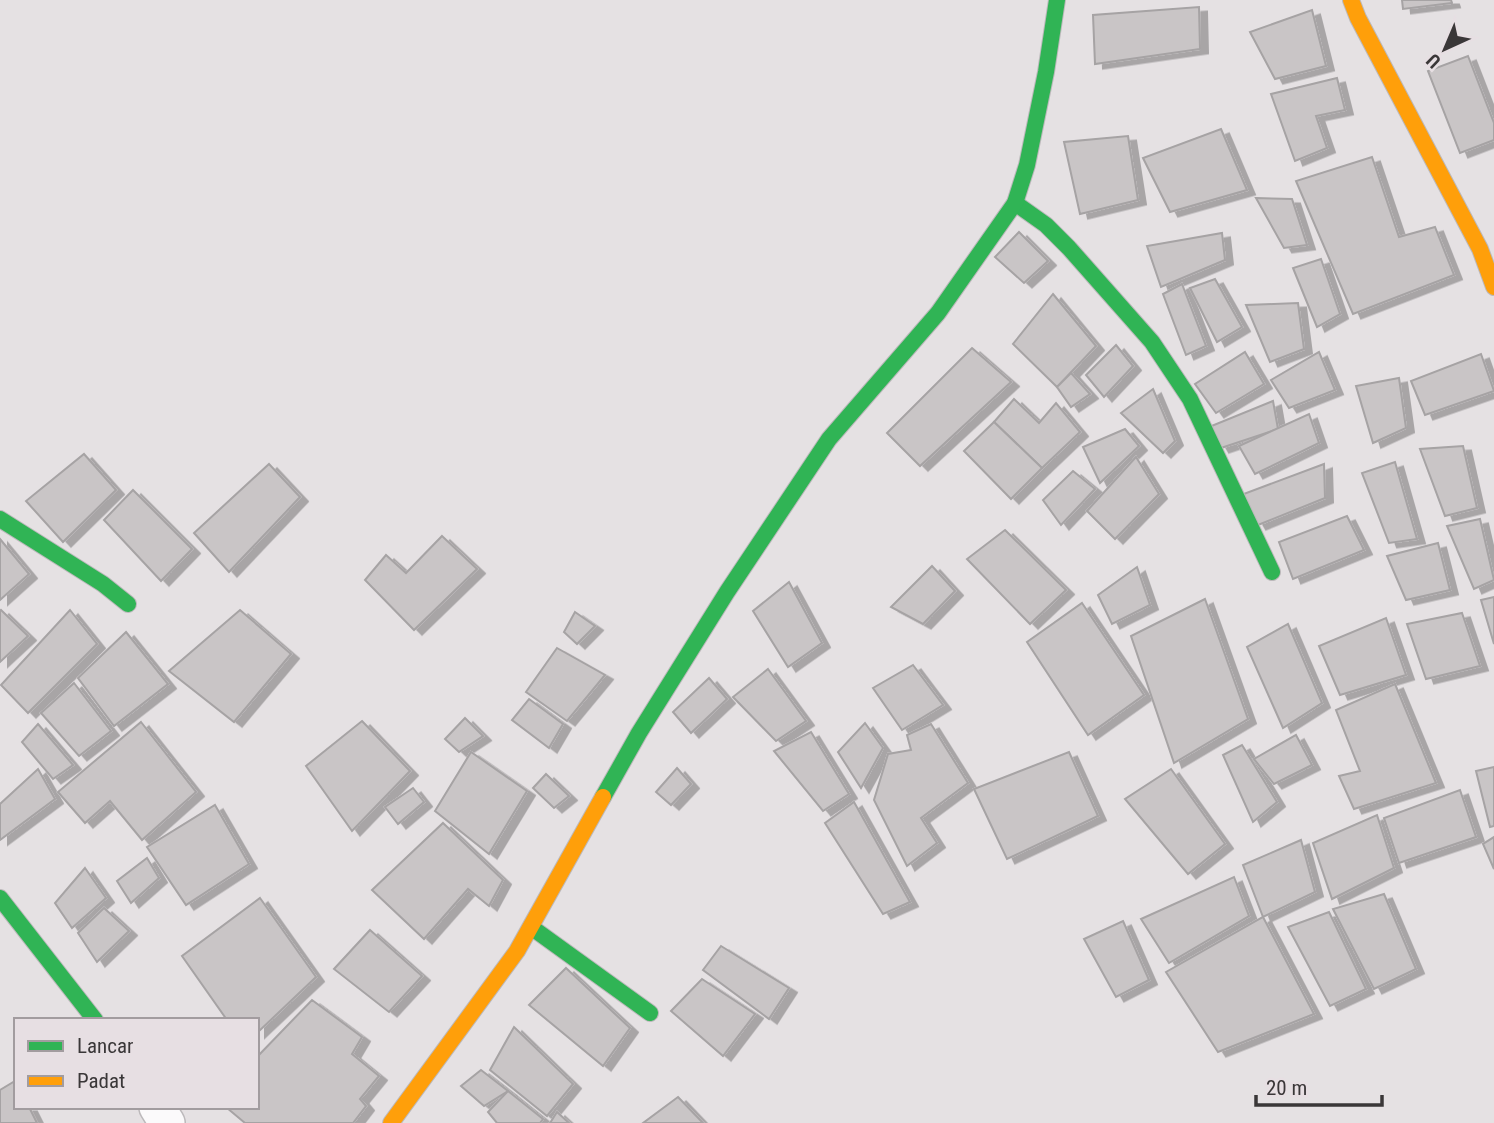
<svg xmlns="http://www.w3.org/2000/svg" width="1494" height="1123" font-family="'Roboto Condensed',sans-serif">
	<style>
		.building { fill: #c9c5c6; stroke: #a6a3a4; stroke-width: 2; filter: url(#shadow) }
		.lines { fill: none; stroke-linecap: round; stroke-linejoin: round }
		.street-casing { stroke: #bcb9bb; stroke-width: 38 }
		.fast-casing { stroke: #bcb9bb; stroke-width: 18 }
		.slow-casing { stroke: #bcb9bb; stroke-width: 18 }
		.street { stroke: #fbfafb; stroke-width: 35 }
		.fast { stroke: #30b455; stroke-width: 16 }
		.slow { stroke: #ff9f0a; stroke-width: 16 }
	</style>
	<defs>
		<filter id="shadow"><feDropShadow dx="8" dy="4.5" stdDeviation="0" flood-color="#0004"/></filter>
	</defs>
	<rect width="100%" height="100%" fill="#e5e1e3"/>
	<!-- building -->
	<g class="building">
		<polygon points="1402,0 1451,0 1452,3 1403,9"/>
		<polygon points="1199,7 1200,49 1095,64 1093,15"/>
		<polygon points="1312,10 1326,66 1275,79 1250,32"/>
		<polygon points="1468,56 1494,123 1494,140 1460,153 1428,71"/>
		<polygon points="1337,78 1345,110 1316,116 1327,148 1295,161 1271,94"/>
		<polygon points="1221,129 1247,190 1170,212 1143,158"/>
		<polygon points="1128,136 1138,200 1080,214 1064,142"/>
		<polygon points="1372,157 1399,237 1435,227 1454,275 1353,314 1296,181"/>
		<polygon points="1256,198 1292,199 1307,245 1284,248"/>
		<polygon points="1019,232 1048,261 1024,283 995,257"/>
		<polygon points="1222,233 1225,260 1161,287 1147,246"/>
		<polygon points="1321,259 1340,314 1317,327 1293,268"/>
		<polygon points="1215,279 1242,327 1217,342 1190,288"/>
		<polygon points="1182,284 1206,346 1186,355 1163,294"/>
		<polygon points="1053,294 1096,346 1057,387 1013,344"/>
		<polygon points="1298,303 1304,349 1270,362 1246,305"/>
		<polygon points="1116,345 1133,366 1104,397 1086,375"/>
		<polygon points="972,348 1011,382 920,466 887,433"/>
		<polygon points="1245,352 1264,384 1216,413 1195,384"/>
		<polygon points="1319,352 1335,390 1289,408 1271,380"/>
		<polygon points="1481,354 1494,391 1425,415 1411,381"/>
		<polygon points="1071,373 1090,394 1071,407 1057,387"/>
		<polygon points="1399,378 1406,428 1373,443 1356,386"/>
		<polygon points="1153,389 1175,441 1163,453 1121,413"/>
		<polygon points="1014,399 1039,423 1056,403 1080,432 1042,468 994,422"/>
		<polygon points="1273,401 1278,429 1221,448 1209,427"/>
		<polygon points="1309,414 1319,443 1255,474 1239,446"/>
		<polygon points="994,422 1042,468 1011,499 964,451"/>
		<polygon points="1125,429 1139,446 1100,483 1083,447"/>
		<polygon points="1463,446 1477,508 1445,516 1420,449"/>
		<polygon points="84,454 116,490 63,542 26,501"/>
		<polygon points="1136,457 1159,494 1115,539 1087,511"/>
		<polygon points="1395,462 1417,539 1389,543 1362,473"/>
		<polygon points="269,464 300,497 229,572 194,533"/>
		<polygon points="1324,464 1325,498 1258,525 1241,495"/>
		<polygon points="1073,471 1095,489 1061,525 1043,500"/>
		<polygon points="133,490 192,549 161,581 104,520"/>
		<polygon points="1347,516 1364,550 1293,579 1279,542"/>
		<polygon points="1480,519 1494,580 1474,589 1447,526"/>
		<polygon points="1005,530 1066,590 1030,624 967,559"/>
		<polygon points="442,536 477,569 414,630 365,580 386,555 406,573"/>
		<polygon points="0,539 29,574 0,600"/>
		<polygon points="1438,543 1450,590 1406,600 1387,556"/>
		<polygon points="932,566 955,591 923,624 891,607"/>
		<polygon points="1137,567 1150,605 1112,624 1098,595"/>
		<polygon points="789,582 822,643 788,667 753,611"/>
		<polygon points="1494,597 1494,644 1481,600"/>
		<polygon points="1205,599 1248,719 1174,763 1131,636"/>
		<polygon points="1082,603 1144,695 1088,735 1027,642"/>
		<polygon points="1,610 28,636 0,662 0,611"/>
		<polygon points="70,610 97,644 28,713 1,685"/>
		<polygon points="240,610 291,654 234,722 169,671"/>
		<polygon points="575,612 595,626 577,644 564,632"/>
		<polygon points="1462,613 1480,666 1426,679 1407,624"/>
		<polygon points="1386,618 1406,675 1340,695 1319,646"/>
		<polygon points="1288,624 1322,703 1283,728 1247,647"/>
		<polygon points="126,632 168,684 114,726 78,678"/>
		<polygon points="557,648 605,675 567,721 526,692"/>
		<polygon points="913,665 943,705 902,730 873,688"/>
		<polygon points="768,669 806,721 776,741 733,697"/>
		<polygon points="709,678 727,699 691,733 673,712"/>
		<polygon points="74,683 111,731 79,756 41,713"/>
		<polygon points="1395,684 1436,783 1354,809 1339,776 1360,771 1336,710"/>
		<polygon points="529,699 563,724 549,748 512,720"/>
		<polygon points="465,718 483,736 459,752 445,739"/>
		<polygon points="362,721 410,771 352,831 306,766"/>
		<polygon points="141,722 196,792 142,840 110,801 85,823 58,792"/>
		<polygon points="865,723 883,748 861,788 838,752"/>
		<polygon points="38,724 73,765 53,779 22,742"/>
		<polygon points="931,724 968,783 921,818 937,843 907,866 874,800 888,754 911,750 907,735"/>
		<polygon points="811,732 849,794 823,811 774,751"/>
		<polygon points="1296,735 1312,765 1274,784 1254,759"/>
		<polygon points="1242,745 1277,802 1253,822 1223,755"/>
		<polygon points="471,752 527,791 489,854 435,811"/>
		<polygon points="1069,752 1098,816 1007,859 974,789"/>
		<polygon points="1494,767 1494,826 1490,827 1476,771"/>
		<polygon points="677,768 691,784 671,805 656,792"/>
		<polygon points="38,769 55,799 0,840 0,804"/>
		<polygon points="1171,769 1225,844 1188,874 1125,799"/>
		<polygon points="546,774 569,796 554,808 533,788"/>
		<polygon points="413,788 424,802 398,824 385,807"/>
		<polygon points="1460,790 1476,837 1399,863 1384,818"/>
		<polygon points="854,802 910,902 883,914 825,823"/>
		<polygon points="215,805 249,864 186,905 147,847"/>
		<polygon points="1377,815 1394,868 1332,899 1313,843"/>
		<polygon points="443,823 503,880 489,906 468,889 424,939 372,890"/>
		<polygon points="1494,837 1494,869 1483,844"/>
		<polygon points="1301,840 1315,892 1263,917 1243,865"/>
		<polygon points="147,858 159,878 131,903 117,881"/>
		<polygon points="85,868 106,898 72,928 55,903"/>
		<polygon points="1234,877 1249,916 1169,963 1141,919"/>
		<polygon points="1384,894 1416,969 1374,989 1333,909"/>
		<polygon points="260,898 316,977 257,1033 257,1020 227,1020 182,956"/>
		<polygon points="104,908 129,931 97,962 78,933"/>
		<polygon points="1329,912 1366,989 1330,1006 1288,927"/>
		<polygon points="1263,917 1314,1014 1218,1052 1166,972"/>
		<polygon points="1123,921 1149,980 1116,997 1084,939"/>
		<polygon points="370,930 422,976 389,1012 334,969"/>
		<polygon points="721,946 789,988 769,1019 703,970"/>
		<polygon points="566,968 630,1028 603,1066 529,1005"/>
		<polygon points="702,979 755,1014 723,1056 671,1011"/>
		<polygon points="312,1000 362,1037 352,1054 379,1076 360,1099 366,1106 353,1123 245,1123 227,1108 257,1107 257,1057"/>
		<polygon points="514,1027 573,1084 547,1116 490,1070"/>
		<polygon points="481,1070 508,1091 484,1106 461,1086"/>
		<polygon points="15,1081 16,1107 29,1107 37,1123 0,1123 0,1090"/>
		<polygon points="508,1091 543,1119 540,1123 497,1123 488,1112"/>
		<polygon points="678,1097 703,1123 643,1123"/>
		<polygon points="557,1112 569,1123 550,1123"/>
	</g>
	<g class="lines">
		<!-- street casing -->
		<g class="street-casing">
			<polyline id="street" points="157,1107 167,1123"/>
		</g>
		<!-- fast casing -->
		<g class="fast-casing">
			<g id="fast">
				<polyline points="1015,203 1046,225 1069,248 1152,342 1190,399 1272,572"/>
				<polyline points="0,519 103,584 128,604"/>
				<polyline points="603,797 639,733 727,592 829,439 938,313 1015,203 1027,165 1046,72 1057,0"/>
				<polyline points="0,898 95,1020"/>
				<polyline points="531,927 650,1013"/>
			</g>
		</g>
		<!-- slow casing -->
		<g class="slow-casing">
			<g id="slow">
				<polyline points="1351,0 1358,18 1480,249 1494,287"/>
				<polyline points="391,1123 517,951 603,797"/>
			</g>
		</g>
		<!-- street -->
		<use href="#street" class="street"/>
		<!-- fast -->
		<use href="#fast" class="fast"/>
		<!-- slow -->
		<use href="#slow" class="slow"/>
	</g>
	<!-- legend -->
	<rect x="14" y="1018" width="245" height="91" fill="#e7dfe3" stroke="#a29c9f" stroke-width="2"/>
	<rect x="28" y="1041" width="35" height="10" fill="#30b455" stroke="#a29c9f" stroke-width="2"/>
	<text x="77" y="1053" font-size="21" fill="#3a3738">Lancar</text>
	<rect x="28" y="1076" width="35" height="10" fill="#ff9f0a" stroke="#a29c9f" stroke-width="2"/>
	<text x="77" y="1088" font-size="21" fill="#3a3738">Padat</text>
	<!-- north arrow -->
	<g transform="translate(1445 49) rotate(224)" stroke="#e7dfe3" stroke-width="5" paint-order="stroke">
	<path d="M0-5L12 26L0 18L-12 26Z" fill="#3a3738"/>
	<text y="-10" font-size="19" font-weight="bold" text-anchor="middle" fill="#3a3738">U</text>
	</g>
	<!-- scale -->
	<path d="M1256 1095v10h126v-10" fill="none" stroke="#3a3738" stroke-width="3.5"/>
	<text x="1266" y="1095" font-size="21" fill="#3a3738" stroke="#e7dfe3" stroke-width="5" paint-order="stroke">20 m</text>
</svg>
